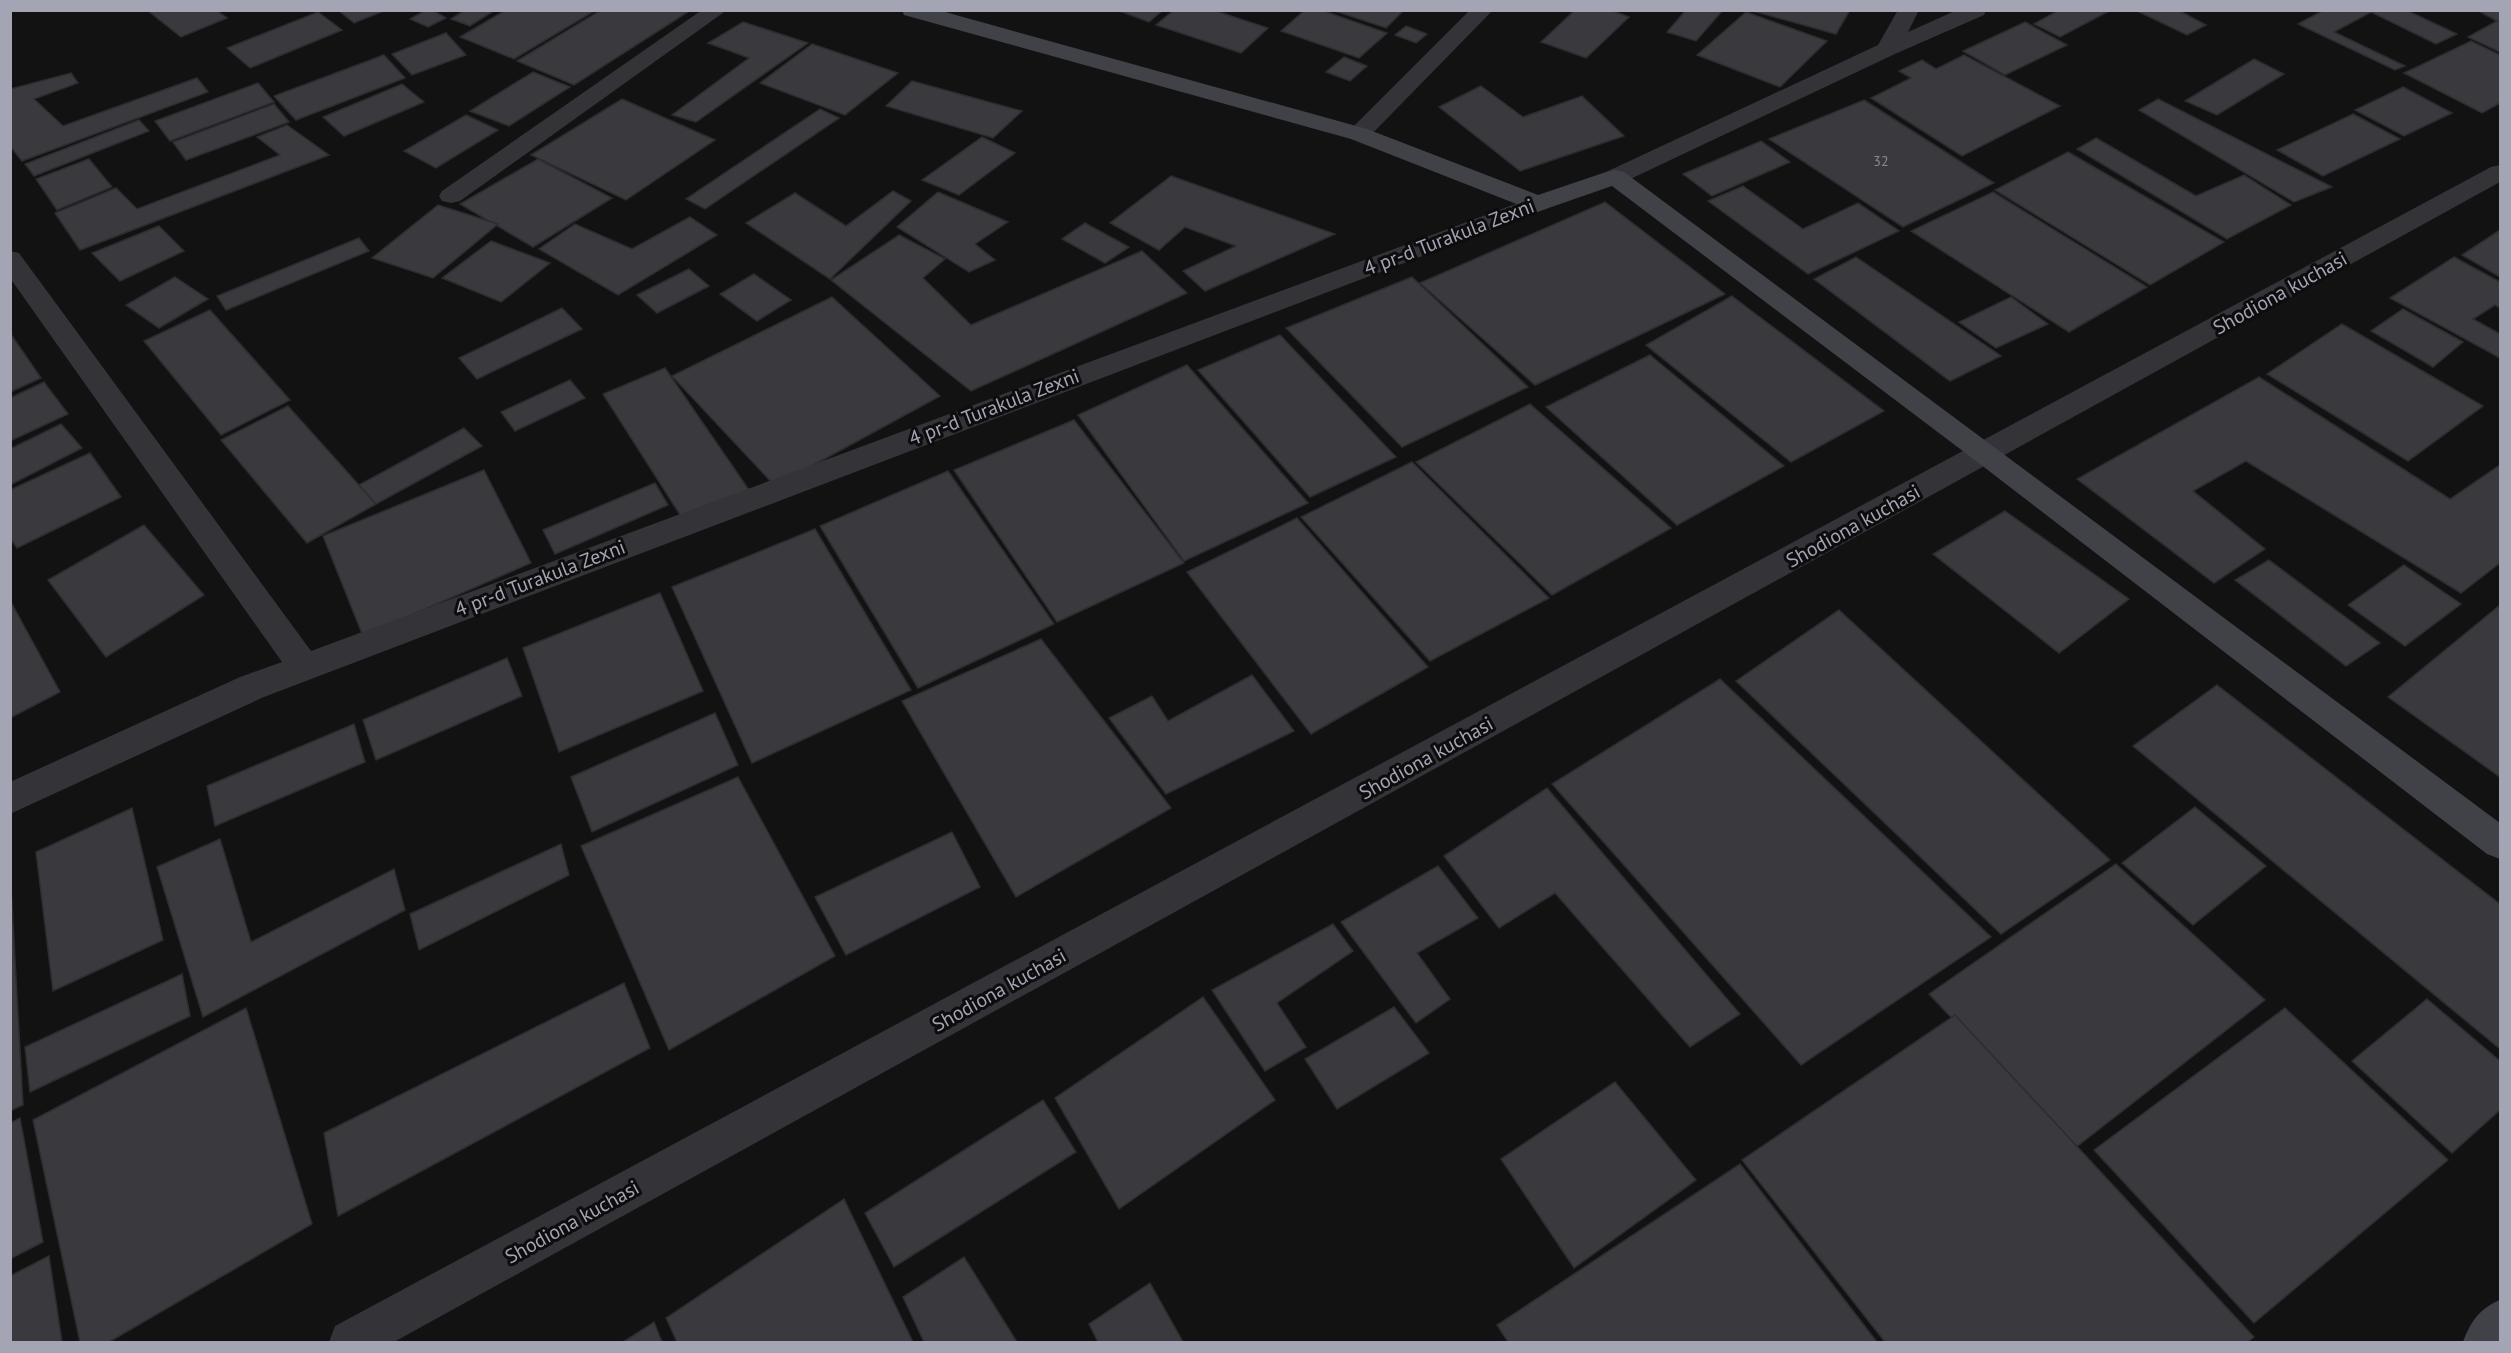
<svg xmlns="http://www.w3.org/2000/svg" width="2511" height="1353" font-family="'PT Sans',sans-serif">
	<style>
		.building { fill: #39393e; stroke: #2d2c2f; stroke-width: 1.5 }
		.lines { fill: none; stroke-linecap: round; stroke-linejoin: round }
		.street { fill: #333338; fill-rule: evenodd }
		.secondary { fill: #414148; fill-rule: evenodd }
		.labels { text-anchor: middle; stroke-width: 6; stroke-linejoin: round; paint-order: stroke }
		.far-number-label { font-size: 14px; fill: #888996 }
		.street-label { font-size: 20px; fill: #a3a4b4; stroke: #0d0d0e }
	</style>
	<rect width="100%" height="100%" fill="#121213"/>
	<!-- building -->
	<g class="building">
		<polygon points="147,10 216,10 227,18 181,37"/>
		<polygon points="338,10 386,10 354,23"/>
		<polygon points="426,10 432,10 446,18 428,27 410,19"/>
		<polygon points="465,10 495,10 470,26 451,19"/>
		<polygon points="506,10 596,10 514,59 460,37"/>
		<polygon points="601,10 691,10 574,85 517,61"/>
		<polygon points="1117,10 1163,10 1149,22"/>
		<polygon points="1174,10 1213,10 1268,28 1241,53 1156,25"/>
		<polygon points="1305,10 1321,10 1387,33 1359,58 1281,31"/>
		<polygon points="1332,10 1404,10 1386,28"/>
		<polygon points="1575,10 1610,10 1629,17 1586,58 1541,42"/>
		<polygon points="1686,10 1723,10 1696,41 1667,32"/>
		<polygon points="1749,10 1850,10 1836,34"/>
		<polygon points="2059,10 2111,10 2060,37 2034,24"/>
		<polygon points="2135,10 2178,10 2206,25 2187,35"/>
		<polygon points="2324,10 2406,10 2457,34 2436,44 2371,12 2334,32 2405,66 2395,70 2298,24"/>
		<polygon points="2477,10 2500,10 2500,52 2468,37 2497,21"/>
		<polygon points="318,12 342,30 250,68 227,48"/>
		<polygon points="1746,12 1827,41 1780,87 1697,55"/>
		<polygon points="743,22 808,43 696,122 672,115 749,58 708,43"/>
		<polygon points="2025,22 2067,45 2005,75 1963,51"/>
		<polygon points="1406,26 1427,34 1416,43 1395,35"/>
		<polygon points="446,33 466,55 412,75 392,54"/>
		<polygon points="2471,41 2500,55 2500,103 2482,113 2404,73"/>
		<polygon points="812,44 898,73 845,115 760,83"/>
		<polygon points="384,55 405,78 296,120 274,96"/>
		<polygon points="1964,55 2060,106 1962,156 1871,98 1911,78 1899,71 1922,60 1936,69"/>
		<polygon points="1344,57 1367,66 1350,81 1326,72"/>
		<polygon points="2254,59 2284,74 2217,115 2185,101"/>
		<polygon points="533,72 570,87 509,126 470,111"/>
		<polygon points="71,73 78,83 34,99 63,126 197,78 208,92 22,161 10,146 10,89"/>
		<polygon points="912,81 1022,111 993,138 886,106"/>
		<polygon points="258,83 274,102 170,141 155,121"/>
		<polygon points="402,84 424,102 344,136 323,117"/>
		<polygon points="1481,86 1523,117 1582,96 1624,136 1520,171 1439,107"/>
		<polygon points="2403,87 2452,113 2404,136 2355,110"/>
		<polygon points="622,99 715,140 626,200 531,155"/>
		<polygon points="2158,99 2332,187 2294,202 2139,110"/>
		<polygon points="1864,100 1994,183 1903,227 1769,139"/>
		<polygon points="274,104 289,122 186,160 173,142"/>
		<polygon points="820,109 839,118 705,209 686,199"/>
		<polygon points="2353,114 2400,139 2323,176 2277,150"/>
		<polygon points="466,115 498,130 436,168 404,151"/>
		<polygon points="139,120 149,131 34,176 25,164"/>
		<polygon points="287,125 329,155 80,250 55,213 116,188 137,209 280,155 257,137"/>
		<polygon points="982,137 1015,153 959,195 922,180"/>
		<polygon points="2096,138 2196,196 2244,175 2291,205 2227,239 2077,149"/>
		<polygon points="1761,141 1790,162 1712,196 1683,174"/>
		<polygon points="2068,152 2224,242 2150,285 1995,190"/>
		<polygon points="89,159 112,187 57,210 36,179"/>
		<polygon points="538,159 612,198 533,247 460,204"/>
		<polygon points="1171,176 1335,234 1205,291 1183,271 1236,246 1185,227 1159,250 1110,223"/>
		<polygon points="1743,186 1803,229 1858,203 1899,231 1808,274 1708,201"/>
		<polygon points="893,191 911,201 830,279 746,223 795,193 846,226"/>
		<polygon points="938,192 1008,222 975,244 995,260 969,272 897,227"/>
		<polygon points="1993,192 2147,287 2069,332 1911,231"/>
		<polygon points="1605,202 1725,294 1535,385 1420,283"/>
		<polygon points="438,205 498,224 433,278 372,258"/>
		<polygon points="690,217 717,235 618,295 539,249 575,224 632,249"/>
		<polygon points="1085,223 1129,247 1105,263 1062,239"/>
		<polygon points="159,226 184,251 120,281 92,253"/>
		<polygon points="2500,230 2500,277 2462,255"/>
		<polygon points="899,235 945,259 923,278 971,325 1142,251 1187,293 971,391 831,280"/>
		<polygon points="359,238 369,251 226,310 217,296"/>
		<polygon points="491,241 550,263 501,302 442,278"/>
		<polygon points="1856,257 2001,356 1950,381 1814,279"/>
		<polygon points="2454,257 2500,282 2500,308 2495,305 2473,319 2500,334 2500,358 2390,298"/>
		<polygon points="689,269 709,286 657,313 637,295"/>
		<polygon points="754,274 791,300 757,321 720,294"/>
		<polygon points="175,277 208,299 159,328 126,305"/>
		<polygon points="1412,277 1528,387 1402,447 1286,328"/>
		<polygon points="1732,296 1884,411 1791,462 1646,345"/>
		<polygon points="832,297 940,396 775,486 672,376"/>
		<polygon points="2011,297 2048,324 1996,348 1959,322"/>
		<polygon points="562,308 582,329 477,379 459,358"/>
		<polygon points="2403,309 2463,342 2433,367 2371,331"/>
		<polygon points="210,310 290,400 221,435 144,341"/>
		<polygon points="2342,324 2483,406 2408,461 2267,374"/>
		<polygon points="10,333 41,378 10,392"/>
		<polygon points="1280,335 1396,457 1310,497 1198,370"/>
		<polygon points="1650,355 1784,466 1677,525 1546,407"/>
		<polygon points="1187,365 1308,503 1184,561 1078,415"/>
		<polygon points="665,368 749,490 684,521 603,394"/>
		<polygon points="2259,377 2450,499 2500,465 2500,563 2461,593 2246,461 2193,491 2265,549 2214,583 2077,479"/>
		<polygon points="570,380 585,398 515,431 501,412"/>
		<polygon points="44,382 68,414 10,441 10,398"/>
		<polygon points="1530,404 1671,528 1552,595 1416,462"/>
		<polygon points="288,406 376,504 307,543 221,440"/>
		<polygon points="1074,420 1184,563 1057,622 954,470"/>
		<polygon points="61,424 82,448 10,485 10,449"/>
		<polygon points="464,428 482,446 376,504 359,485"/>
		<polygon points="90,453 121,497 17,548 10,538 10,490"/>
		<polygon points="1412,462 1549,598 1430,661 1301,517"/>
		<polygon points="484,470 531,563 363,636 323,536"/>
		<polygon points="948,471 1054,624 918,688 820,526"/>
		<polygon points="655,483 668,505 555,554 543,530"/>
		<polygon points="2005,511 2129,599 2059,653 1933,554"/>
		<polygon points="1297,518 1428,667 1311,734 1187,572"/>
		<polygon points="144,525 204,595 106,657 48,580"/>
		<polygon points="815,529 911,690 752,763 672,587"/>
		<polygon points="2269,560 2380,643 2346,666 2235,580"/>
		<polygon points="2404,565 2461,604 2405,646 2348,605"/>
		<polygon points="660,593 703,691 559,752 523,648"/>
		<polygon points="12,604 60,692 10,718 10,605"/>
		<polygon points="2500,605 2500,777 2388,697"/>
		<polygon points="1839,610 2110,860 2001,934 1736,681"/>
		<polygon points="1041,639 1171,808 1016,897 902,701"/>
		<polygon points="507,658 522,696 376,760 363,720"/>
		<polygon points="1252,675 1294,731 1166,794 1109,718 1152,696 1168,721"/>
		<polygon points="1720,679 1991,937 1801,1065 1552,784"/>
		<polygon points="2217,685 2500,904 2500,1049 2133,746"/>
		<polygon points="715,713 738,765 592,832 571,777"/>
		<polygon points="354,724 365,762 215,826 207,786"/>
		<polygon points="738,777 835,956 669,1050 581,846"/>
		<polygon points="1547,788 1740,1014 1690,1047 1555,893 1499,928 1444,856"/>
		<polygon points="2195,807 2266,866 2193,925 2122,863"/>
		<polygon points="132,808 163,940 53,991 36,852"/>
		<polygon points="952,832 980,887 846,955 815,897"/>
		<polygon points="220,839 251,942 394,869 405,910 203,1017 157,867"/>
		<polygon points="561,844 569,875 419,950 410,914"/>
		<polygon points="2116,864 2265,1000 2075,1148 1929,994"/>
		<polygon points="1438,866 1478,918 1417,953 1450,999 1416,1023 1341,922"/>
		<polygon points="10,868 23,1105 10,1111"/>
		<polygon points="1333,924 1353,951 1277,1003 1306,1047 1265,1071 1212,990"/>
		<polygon points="182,974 190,1016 30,1092 25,1047"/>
		<polygon points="624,983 650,1048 338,1216 324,1133"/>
		<polygon points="1203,997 1275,1100 1119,1209 1055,1098"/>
		<polygon points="2427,999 2500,1061 2500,1110 2452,1153 2352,1061"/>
		<polygon points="1394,1007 1429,1053 1337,1109 1305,1059"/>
		<polygon points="246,1008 312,1224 109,1342 80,1342 33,1120"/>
		<polygon points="2285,1008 2448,1160 2254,1323 2094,1150"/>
		<polygon points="1955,1015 2254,1337 2248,1342 1885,1342 1742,1160"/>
		<polygon points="1615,1082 1696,1180 1574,1268 1501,1159"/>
		<polygon points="1043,1100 1076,1152 894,1267 865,1213"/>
		<polygon points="20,1118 43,1242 10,1259 10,1123"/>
		<polygon points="1740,1164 1877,1342 1508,1342 1497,1325"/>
		<polygon points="844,1199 913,1342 677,1342 666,1318"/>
		<polygon points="49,1256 62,1342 10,1342 10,1276"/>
		<polygon points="964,1257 1017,1342 924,1342 903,1297"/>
		<polygon points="1150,1283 1183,1342 1098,1342 1089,1324"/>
		<polygon points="654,1322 662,1342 623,1342"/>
	</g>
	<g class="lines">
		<!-- street -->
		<g class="street">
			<polygon points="702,10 727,10 460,201 451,203 442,201 439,196 442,191"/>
			<polygon points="1470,10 1493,10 1367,139 1359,141 1351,139 1347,134 1351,129"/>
			<polygon points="1898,10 1919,10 1908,32 1957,10 1986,10 1984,15 1895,54 1624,182 1615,184 1606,182 1603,177 1606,172 1878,45"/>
			<polygon points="2500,165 2500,182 394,1342 329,1342 335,1326 2491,167"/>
			<polygon points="1537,196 1546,199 1549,204 1546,209 264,697 10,814 10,782 240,677 282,662 10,278 10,251 19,253 311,651"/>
		</g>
		<!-- secondary -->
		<g class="secondary">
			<polygon points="902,10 938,10 1367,129 1538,195 1606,172 1615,170 1624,172 2500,823 2500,859 2487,854 1976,461 1612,186 1537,212 1351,139 904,15"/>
			<path d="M2500,1300v42h-37c7,-20 17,-34 37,-42z"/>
		</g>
	</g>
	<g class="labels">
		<!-- far-number labels -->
		<g class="far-number-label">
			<text x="1881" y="166">32</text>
		</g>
		<!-- street labels -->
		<g class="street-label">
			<text transform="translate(1449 237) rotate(-21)" y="7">4 pr-d Turakula Zexni</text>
			<text transform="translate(2280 293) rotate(-29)" y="7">Shodiona kuchasi</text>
			<text transform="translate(994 407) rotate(-21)" y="7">4 pr-d Turakula Zexni</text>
			<text transform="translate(1853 526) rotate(-29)" y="7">Shodiona kuchasi</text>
			<text transform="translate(540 578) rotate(-21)" y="7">4 pr-d Turakula Zexni</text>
			<text transform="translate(1426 758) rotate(-29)" y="7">Shodiona kuchasi</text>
			<text transform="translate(999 990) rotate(-29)" y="7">Shodiona kuchasi</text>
			<text transform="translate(572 1222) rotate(-29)" y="7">Shodiona kuchasi</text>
		</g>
	</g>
	<!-- border -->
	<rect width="2511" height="1353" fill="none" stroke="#a3a4b4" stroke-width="24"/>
</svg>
